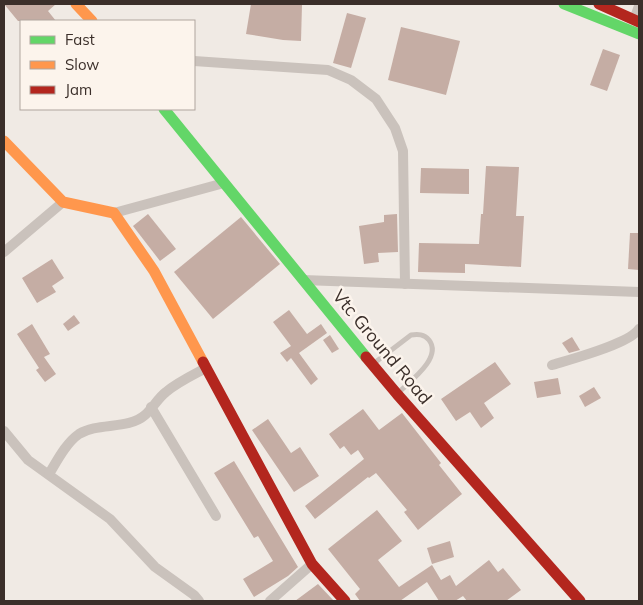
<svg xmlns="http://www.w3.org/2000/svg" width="643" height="605" font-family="Mulish,sans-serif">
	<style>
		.building { fill: #c5ada4 }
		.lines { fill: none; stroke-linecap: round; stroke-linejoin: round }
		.lane { stroke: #cac2bc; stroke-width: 5 }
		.street { stroke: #cac2bc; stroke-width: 10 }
		.fast { stroke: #63d668; stroke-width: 11 }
		.slow { stroke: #ff974d; stroke-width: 11 }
		.jam { stroke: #b3261e; stroke-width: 11 }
		.labels { text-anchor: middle; stroke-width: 5; stroke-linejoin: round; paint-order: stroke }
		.street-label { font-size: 18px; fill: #3b2f2a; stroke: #fcf4ec }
	</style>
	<rect width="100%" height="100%" fill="#f0eae4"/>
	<!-- building -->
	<g class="building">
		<polygon points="4,4 56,4 48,11 56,21 18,21"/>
		<polygon points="251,4 302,5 301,41 283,40 246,34"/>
		<polygon points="347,13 366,18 351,68 333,63"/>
		<polygon points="401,27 460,41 446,95 388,80"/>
		<polygon points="603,49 620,55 607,91 590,85"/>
		<polygon points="486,166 519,167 516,216 524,216 521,267 465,264 465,273 418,272 419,243 479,244 481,214 483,214"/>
		<polygon points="421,168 469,169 469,194 420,193"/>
		<polygon points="148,214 176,249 160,261 133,226"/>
		<polygon points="397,214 398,252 378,253 379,262 364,264 359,226 384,222 384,215"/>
		<polygon points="241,217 280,264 213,319 174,272"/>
		<polygon points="630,233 639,233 639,270 628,269"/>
		<polygon points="52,259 64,278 52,286 56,292 37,303 22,278"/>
		<polygon points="289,310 307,334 321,324 327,333 299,353 318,379 311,385 291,358 287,362 280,353 291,346 273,322"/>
		<polygon points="74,315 80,323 68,331 63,324"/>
		<polygon points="32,324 50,354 44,357 56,374 45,382 36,370 39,368 17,334"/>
		<polygon points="330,335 339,349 332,353 323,340"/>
		<polygon points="572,337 580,350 569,353 562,343"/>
		<polygon points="495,362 511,384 484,403 494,418 481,428 470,412 456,421 441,399"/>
		<polygon points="558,378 561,394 537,398 534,382"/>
		<polygon points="594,387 601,398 585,407 579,396"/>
		<polygon points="363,409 379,430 402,413 441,463 439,465 462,494 418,530 404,512 407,510 376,473 369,478 368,477 315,519 305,506 364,459 358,450 351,455 344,446 340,449 329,434"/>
		<polygon points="268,419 291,453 300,447 319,476 294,492 252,430"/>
		<polygon points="234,461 298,567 288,576 254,597 243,579 273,561 258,536 254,538 214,473"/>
		<polygon points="377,510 402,541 378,560 399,587 432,565 441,580 450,575 456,586 489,560 498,572 503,568 521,590 506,601 467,601 463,596 455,601 439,601 427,582 400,601 360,601 355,594 360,589 328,549"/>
		<polygon points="450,541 454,557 432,564 427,548"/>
		<polygon points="318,584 334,601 295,601"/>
	</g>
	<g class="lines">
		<!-- lane -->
		<path class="lane" d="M373,364l38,-29c7,-1 13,-1 18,5 14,18 -20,42 -32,54"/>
		<!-- street -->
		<g class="street">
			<polyline points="634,20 639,6"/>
			<polyline points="194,61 328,70 351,80 376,99 395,128 403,151 405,284"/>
			<polyline points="114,213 224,183"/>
			<polyline points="4,252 63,202"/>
			<polyline points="303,280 639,292"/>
			<path d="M552,365c20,-6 77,-21 87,-36"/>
			<polyline points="151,407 216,516"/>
			<polyline points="4,431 28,460 110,519 155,567 194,595 199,601"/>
			<path d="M49,474c8,-13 17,-31 30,-40 19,-12 49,-4 66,-19 8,-7 13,-17 21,-23 12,-10 27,-17 40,-24"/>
			<polyline points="270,601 312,564"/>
		</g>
		<!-- fast -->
		<g class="fast">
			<polyline points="564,4 639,34"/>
			<polyline points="164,109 366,357"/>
		</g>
		<!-- slow -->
		<g class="slow">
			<polyline points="76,4 92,21"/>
			<polyline points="4,141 63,202 114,213 154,271 203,362"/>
		</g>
		<!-- jam -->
		<g class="jam">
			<polyline points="599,4 639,22"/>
			<polyline points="366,357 397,394 580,601"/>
			<polyline points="203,362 312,564 345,601"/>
		</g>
	</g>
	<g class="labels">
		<!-- street labels -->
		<g class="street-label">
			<text transform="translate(382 347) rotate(50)" y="6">Vtc Ground Road</text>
		</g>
	</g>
	<!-- border -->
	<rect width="643" height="605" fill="none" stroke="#3b2f2a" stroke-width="10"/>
	<!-- legend -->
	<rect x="20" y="20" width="175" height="90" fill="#fcf4ec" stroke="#afa59e"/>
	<rect x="30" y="36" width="25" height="8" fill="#63d668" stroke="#afa59e"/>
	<text x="65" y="45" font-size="15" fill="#3b2f2a">Fast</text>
	<rect x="30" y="61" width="25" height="8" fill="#ff974d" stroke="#afa59e"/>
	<text x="65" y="70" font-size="15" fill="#3b2f2a">Slow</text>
	<rect x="30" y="86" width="25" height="8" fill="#b3261e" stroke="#afa59e"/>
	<text x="65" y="95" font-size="15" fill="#3b2f2a">Jam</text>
</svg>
